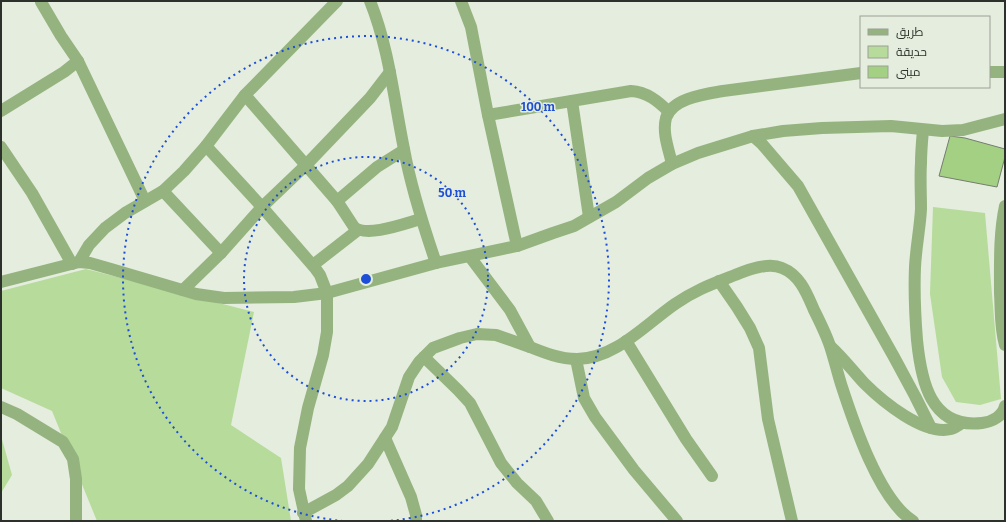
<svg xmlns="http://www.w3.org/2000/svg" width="1006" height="522" font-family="Bitter,Cairo,serif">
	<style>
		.green { fill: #b6db9b }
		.building { fill: #a3d082; stroke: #757d70 }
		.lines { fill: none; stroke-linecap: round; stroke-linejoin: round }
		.minor { stroke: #95b37f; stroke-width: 12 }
		.ring { fill: none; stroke: #1d4ed8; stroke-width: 2; stroke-dasharray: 2 4 }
		.centre { fill: #1d4ed8; stroke: #e4edde; stroke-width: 2 }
		.ring-label { font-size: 12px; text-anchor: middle; font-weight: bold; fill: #1d4ed8; stroke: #e4edde; stroke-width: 3; stroke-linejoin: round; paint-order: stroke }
	</style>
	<rect width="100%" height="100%" fill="#e4edde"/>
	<!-- green -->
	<g class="green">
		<polygon points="933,207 985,213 1001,399 980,405 956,402 942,377 930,294"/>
		<polygon points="86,269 254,312 231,425 281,458 291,521 97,521 52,411 1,388 1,291"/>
		<polygon points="1,436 12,475 1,493"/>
	</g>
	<!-- building -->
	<polygon class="building" points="950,136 965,138 1005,149 1005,157 997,187 939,176"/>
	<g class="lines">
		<!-- minor -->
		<g class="minor">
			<path d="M370,1c19,47 24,99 34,148 7,39 19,76 32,114"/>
			<polyline points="461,1 471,27 488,115 517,246"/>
			<polyline points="41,2 61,36 78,61 145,201"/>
			<polyline points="989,72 1005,72"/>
			<path d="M245,95l92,106 17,26c13,11 52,-4 67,-8"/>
			<polyline points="572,101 589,217"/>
			<polyline points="1,111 64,72 78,61"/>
			<path d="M488,115l143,-24c16,1 27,10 38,21"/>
			<path d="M923,130c-1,11 -2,22 -2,33 -1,15 0,31 0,46 -1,19 -5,38 -6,58 -1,24 0,48 2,73 4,40 13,89 65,83 10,-1 21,-7 23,-17"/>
			<polyline points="753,136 762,144 798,186 894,357 915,396 931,428"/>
			<polyline points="206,146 262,207 315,268 320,275 327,293 327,332 323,355 308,408 300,448 299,489 306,521"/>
			<polyline points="1,147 32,193 72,264"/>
			<path d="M672,164c-3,-14 -10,-31 -6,-46 6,-20 40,-24 57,-27l138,-18"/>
			<polyline points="163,191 221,253"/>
			<polyline points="337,201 377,167 404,150"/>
			<path d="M1005,206c-6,28 -5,58 -5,87 1,17 0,35 5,52"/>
			<polyline points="79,262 89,245 105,228 125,213 163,191 184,171 206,146 245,95 337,1"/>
			<polyline points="313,265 358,230"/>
			<polyline points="719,281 737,307 750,328 759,348 768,419 792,521"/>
			<polyline points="1,282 79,262 90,263 111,269 196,294 224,298 294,297 327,293 436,263 517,246 553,233 574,226 616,202 648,178 672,164 698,153 753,136 783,131 822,128 891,126 942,131 963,130 1005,119"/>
			<polyline points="183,290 221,253 262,207 306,165 370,98 390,72"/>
			<polyline points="626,341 686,439 712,476"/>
			<path d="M530,347c15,6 30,12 47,12 38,0 69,-35 98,-55 20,-14 37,-20 60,-29 13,-5 33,-13 47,-7 18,7 25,26 32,42 6,12 12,24 16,36 4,12 7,25 11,38 12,37 38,116 72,137"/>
			<path d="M831,347c12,11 22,24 33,36 18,18 60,53 87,46 4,-1 8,-4 11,-6"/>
			<polyline points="424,357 458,390 470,403 501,463 517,483 536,501 548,521"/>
			<polyline points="576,359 584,398 595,417 634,470 677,521"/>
			<polyline points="1,407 17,414 63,442 73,459 76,479 76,521"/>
			<polyline points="385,438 411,497 416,515 416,521"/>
			<polyline points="303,513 336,495 348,486 368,464 392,427 409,377 419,362 433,348 460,338 477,334 496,335 530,347 510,310 470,257"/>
		</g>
	</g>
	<!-- distance rings -->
	<g class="ring">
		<circle cx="366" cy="279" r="122"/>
		<path d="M343 521A243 243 0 1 1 389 521"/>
	</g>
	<circle cx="366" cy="279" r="6" class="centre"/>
	<g class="ring-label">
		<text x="538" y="111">100 m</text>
		<text x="452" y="197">50 m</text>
	</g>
	<!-- border -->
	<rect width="1006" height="522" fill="none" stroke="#2d312b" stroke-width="4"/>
	<!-- legend -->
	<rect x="860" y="16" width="130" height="72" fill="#e4edde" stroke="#9ba296"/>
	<rect x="868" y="29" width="20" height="6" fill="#95b37f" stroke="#9ba296"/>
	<text x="896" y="36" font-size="12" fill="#2d312b">طريق</text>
	<rect x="868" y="46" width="20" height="12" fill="#b6db9b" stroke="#9ba296"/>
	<text x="896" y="56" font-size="12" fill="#2d312b">حديقة</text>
	<rect x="868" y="66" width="20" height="12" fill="#a3d082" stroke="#9ba296"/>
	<text x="896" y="76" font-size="12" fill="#2d312b">مبنى</text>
</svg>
